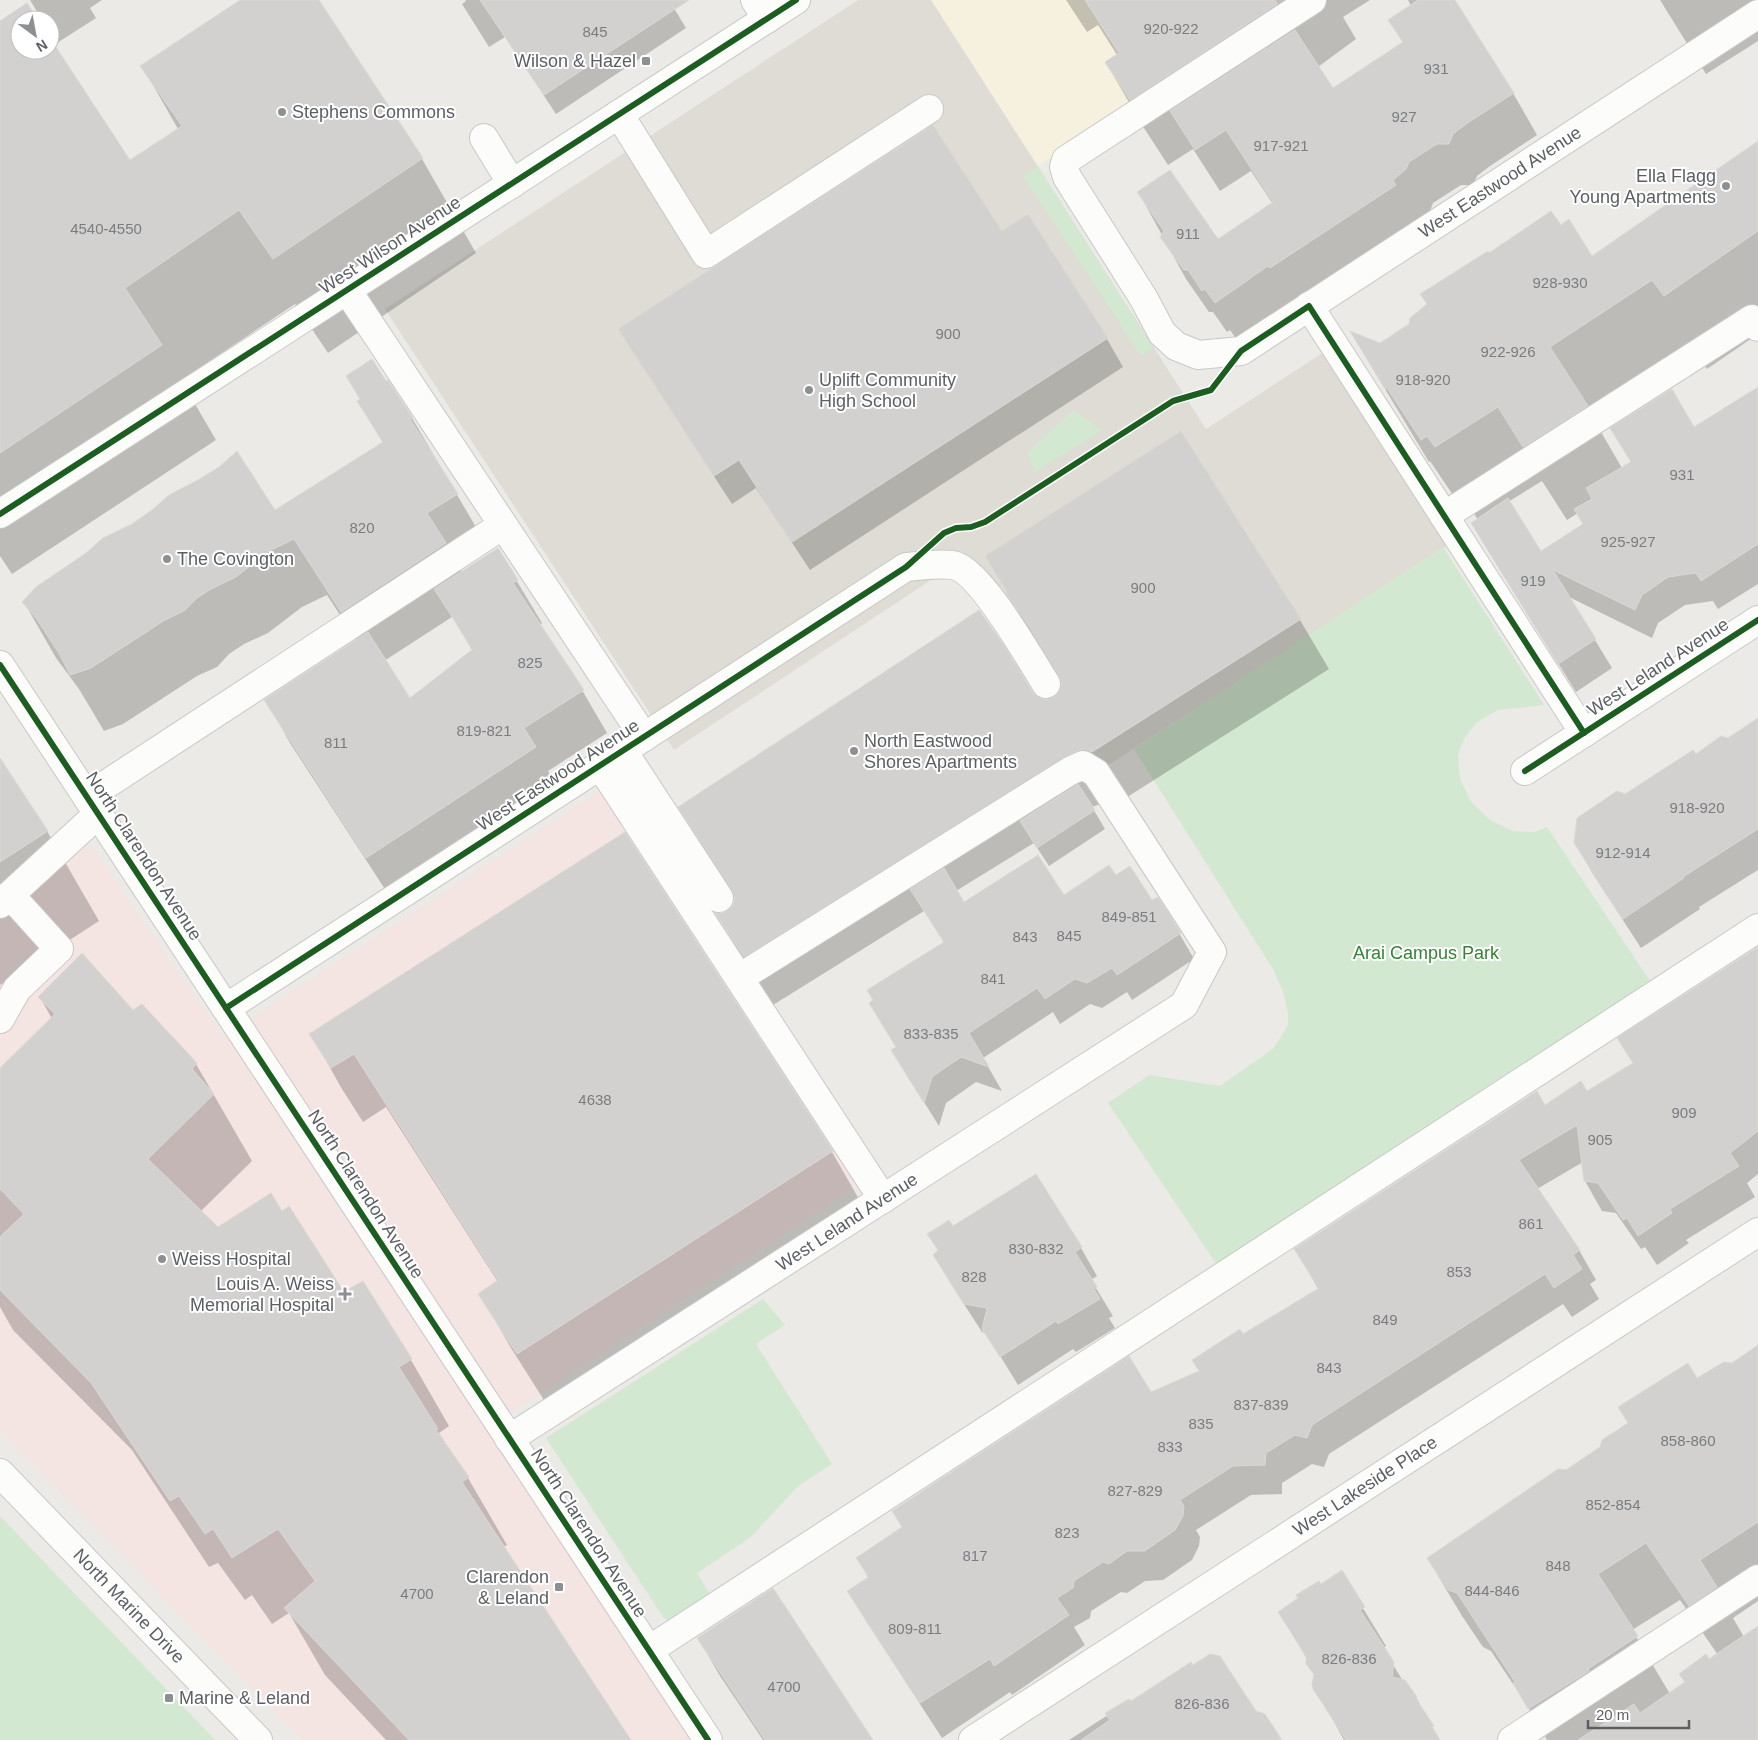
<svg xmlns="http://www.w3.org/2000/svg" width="1758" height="1740" font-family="Arial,sans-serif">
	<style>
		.commercial { fill: #f6f0de }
		.education { fill: #dfdcd5 }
		.medical { fill: #f4e4e2 }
		.green { fill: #d3e8d0 }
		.shadow { fill: #0003; fill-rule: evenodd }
		.building { fill: #d2d1cf; stroke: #dad9d5 }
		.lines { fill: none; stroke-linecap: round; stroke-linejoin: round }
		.minor-casing { stroke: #c8c8c8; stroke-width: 30 }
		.minor { stroke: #fcfcfb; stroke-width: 28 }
		.cycleway-casing { stroke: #fff; stroke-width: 9 }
		.cycleway { stroke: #1b5e20; stroke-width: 6 }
		.poi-dot { fill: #8d9092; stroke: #fff; stroke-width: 2 }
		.labels { text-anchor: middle; stroke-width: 4; stroke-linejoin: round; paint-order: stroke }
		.number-label { font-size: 15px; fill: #7a7d80 }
		.poi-label { font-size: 18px; fill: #5b5f64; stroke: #fff; text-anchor: start }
		.street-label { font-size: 18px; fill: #5b5f64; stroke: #fff }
		.park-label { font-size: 18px; fill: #328433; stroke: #fff }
	</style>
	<rect width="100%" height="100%" fill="#ebeae6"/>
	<!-- commercial -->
	<polygon class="commercial" points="931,0 1294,0 1038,166"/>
	<!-- education -->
	<polygon class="education" points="858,0 931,0 1206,429 1327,350 1449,545 1096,773 952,566 674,750 385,309"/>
	<!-- medical -->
	<polygon class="medical" points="604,788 862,1182 490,1426 704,1740 302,1740 0,1430 0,905 80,830 223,1037"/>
	<!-- green -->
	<g class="green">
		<polygon points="1038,166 1153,348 1141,356 1023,176"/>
		<polygon points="1073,410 1102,430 1035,472 1027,453"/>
		<polygon points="1443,547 1544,705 1498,710 1477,722 1465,737 1458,754 1460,779 1471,802 1490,820 1513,831 1535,832 1547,827 1652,984 1217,1265 1108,1103 1149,1075 1220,1086 1274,1048 1288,1025 1288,1013 1283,992 1273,969 1134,749"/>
		<polygon points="763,1299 785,1325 756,1344 832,1464 798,1486 751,1537 697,1573 713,1599 668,1621 663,1617 546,1438"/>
		<polygon points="0,1516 215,1740 0,1740"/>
	</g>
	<!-- shadow -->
	<g class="shadow">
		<polygon points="30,0 102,0 90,8 96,18 57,43 50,32 50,20 42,20"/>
		<polygon points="242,0 318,0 422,159 476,253 328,353 295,304 181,380 216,440 12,574 0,556 0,22 26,5 36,20 20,20 20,50 50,50 50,41 130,162 178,129 142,66"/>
		<polygon points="465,0 669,0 686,28 556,114 505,37 489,47 462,4 466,1"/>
		<polygon points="1066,0 1370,0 1343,17 1356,39 1318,67 1333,90 1403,43 1390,20 1411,6 1408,0 1453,0 1513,93 1537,135 1490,166 1477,176 1473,185 1461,185 1433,203 1430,211 1416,222 1240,344 1230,330 1227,332 1213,312 1209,312 1186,279 1139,193 1218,241 1273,204 1251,171 1220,191 1193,149 1168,165 1144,128 1106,63 1117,55 1098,25 1087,32"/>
		<polygon points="1660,0 1758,0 1758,41 1706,74"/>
		<path d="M1758,142v192l-51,35 -11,-16 -102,67 28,48 10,-5 -20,-34 82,-1 64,-40v196l-40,25 -5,-8 -28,4 -27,18 -6,15 -83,-41 43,71 -36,24 -87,-140 -11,-32 -7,-11 -6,4 -35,-52 -1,1 -77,-128 28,11 30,-20 79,-71 71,-27 32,30zM1542,481l25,39 11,-7 6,12 -44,27 -32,-50z"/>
		<polygon points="1027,216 1107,339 1123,367 810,570 756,488 732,504 637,358 620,329 1002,233"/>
		<path d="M358,401l54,17 78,133 -30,18 2,4 36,-23 44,73 -3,2 43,65 25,43 -59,38 11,20 -167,109 -102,-157 -24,-43 91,-59 -30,-46 -25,12 -34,26 -24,11 -15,10 -12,13 -20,9 -74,48 -19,7 -25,-42 -23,-31 -32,-56 250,-90 109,-69zM452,617l21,34 -63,49 -26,-39z"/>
		<polygon points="1181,433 1300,620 1329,669 1121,801 1113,799 1092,807 1105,829 1049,866 1034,843 956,891 964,904 1064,896 1116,877 1152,902 1179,933 1194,959 1132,1000 1127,992 1102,1008 1090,1004 1060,1024 1053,1012 983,1058 1002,1091 976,1082 946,1103 939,1126 907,1075 896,1047 870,1004 945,944 924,911 773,1005 745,962 717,914 728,912 734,906 736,899 709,857 680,808 1032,693 1037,699 1046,701 1055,698 1061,693 1062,681 1036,643 987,557"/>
		<polygon points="1758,719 1758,870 1699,907 1700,909 1641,948 1593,874 1575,843 1625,795 1696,756 1728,740"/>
		<polygon points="0,760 47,831 99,921 0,985"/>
		<polygon points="625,833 832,1152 863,1206 549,1408 511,1348 480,1294 498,1282 386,1107 363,1122 342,1089 311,1034"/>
		<polygon points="1758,948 1758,1174 1747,1183 1755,1197 1686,1240 1689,1243 1657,1265 1645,1247 1641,1249 1616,1213 1602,1211 1585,1181 1583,1162 1537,1189 1579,1250 1596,1280 1590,1284 1599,1299 1572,1317 1563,1304 1329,1454 1324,1467 1312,1464 1282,1483 1282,1494 1251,1495 1196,1530 1200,1537 1199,1546 1192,1560 1163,1580 1145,1581 1127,1593 1121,1592 1091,1611 1090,1618 1074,1627 1085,1645 1012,1695 1010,1692 942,1738 866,1621 849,1592 869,1579 858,1559 1150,1394 1200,1371 1243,1336 1319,1290 1295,1249 1545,1107 1587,1093 1634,1064"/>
		<polygon points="40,997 133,1011 196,1064 252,1161 200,1212 217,1229 282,1213 344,1294 411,1360 449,1426 439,1433 468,1478 507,1545 503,1547 629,1740 386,1740 325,1675 289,1613 272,1624 252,1595 245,1600 218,1563 209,1567 132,1450 13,1330 0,1307 0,1070 52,1019"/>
		<polygon points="952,1228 1081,1248 1097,1276 1091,1280 1113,1316 1109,1318 1115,1328 1076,1352 1073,1349 1018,1385 986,1333 982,1332 951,1284 934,1255 939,1251 929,1235"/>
		<path d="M1758,1346v255l-25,17 11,19 14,-9v112h-211l-20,-35 -36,-54 -8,-4 -21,-31 -34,-57 138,-88 131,-91 35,-16zM1680,1600l38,55 -9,6 -29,13 6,9 -16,11 -38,-64z"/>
		<polygon points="1341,1572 1386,1646 1383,1648 1403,1681 1416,1697 1439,1740 1344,1740 1315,1688 1315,1676 1307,1663 1307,1659 1279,1612"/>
		<polygon points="698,1638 871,1740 763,1740 720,1676"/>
		<polygon points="1193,1667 1255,1712 1281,1740 1069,1740 1108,1715"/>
	</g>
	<!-- building -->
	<g class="building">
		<polygon points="240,0 319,0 423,158 273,259 239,210 125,288 162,345 0,453 0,21 27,3 38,20 20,20 20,50 50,50 50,38 130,160 182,126 140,66"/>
		<polygon points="480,0 689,0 544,95"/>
		<polygon points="1085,0 1275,0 1277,4 1130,100 1105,62 1119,53"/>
		<polygon points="1418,0 1455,0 1514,93 1466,124 1453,134 1449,144 1437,144 1409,162 1406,169 1393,180 1396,185 1270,268 1268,266 1215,303 1205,289 1202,291 1188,270 1184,270 1160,237 1164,231 1137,192 1170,170 1218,239 1273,202 1226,130 1195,150 1170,111 1295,30 1333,88 1403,42 1388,20"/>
		<polygon points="933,125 1002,231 1028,214 1108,338 792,542 739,460 714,476 618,329"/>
		<polygon points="1758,141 1758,231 1664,296 1652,280 1550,347 1588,406 1523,447 1498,407 1435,447 1427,436 1421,440 1387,388 1385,389 1350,331 1380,343 1409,324 1410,318 1427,304 1420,294 1488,251 1489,253 1551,211 1561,225 1569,219 1592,256"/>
		<polygon points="372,359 386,381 388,380 413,418 410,419 458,494 427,513 446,543 341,612 294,539 269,551 236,577 211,589 197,598 184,611 165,620 91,668 70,675 60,655 36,618 22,602 36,587 86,553 103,538 132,524 152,510 169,495 198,480 219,467 237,451 275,510 383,442 357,401 360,399 346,376"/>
		<polygon points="1758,387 1758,544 1701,581 1696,573 1668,577 1642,595 1635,610 1553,570 1596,639 1558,664 1471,523 1508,498 1541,551 1583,524 1574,509 1592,499 1586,488 1631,462 1610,428 1672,389 1694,427"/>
		<polygon points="1181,431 1301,619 1092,752 1083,749 1062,758 744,957 715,913 720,914 727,911 733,905 735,898 732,890 678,807 979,610 1004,645 1033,693 1038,697 1046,700 1055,697 1059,692 1062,684 1059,676 1030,628 1006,593 1007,592 985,556"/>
		<polygon points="498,548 518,580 513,583 584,690 524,728 536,747 366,858 264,700 368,632 410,698 473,649 434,589"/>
		<polygon points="1758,718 1758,829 1683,877 1684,878 1623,919 1574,843 1577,818 1617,791 1625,794 1693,750 1696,754 1721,736 1728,738"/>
		<polygon points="0,758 48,831 0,862"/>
		<polygon points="1078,784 1095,810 1037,848 1020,821"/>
		<polygon points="625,832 833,1151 517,1354 478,1294 498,1280 354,1054 331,1068 309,1034"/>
		<polygon points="1038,855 1064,895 1109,865 1116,875 1130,866 1152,900 1158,897 1181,933 1117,975 1112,968 1087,983 1075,979 1045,999 1037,988 969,1033 989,1067 961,1057 932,1077 924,1103 891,1050 896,1047 869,1003 873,1000 867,990 944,942 910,889 944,868 964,902"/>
		<polygon points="1758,947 1758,1131 1730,1153 1739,1166 1670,1209 1672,1213 1638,1236 1627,1218 1623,1220 1598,1183 1584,1181 1577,1125 1519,1160 1580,1250 1573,1255 1582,1269 1554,1288 1545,1274 1312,1425 1307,1438 1295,1435 1266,1453 1265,1465 1233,1466 1180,1500 1184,1506 1183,1516 1175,1530 1145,1551 1127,1551 1109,1564 1103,1562 1074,1581 1073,1588 1057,1598 1069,1615 994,1666 990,1659 920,1703 847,1591 869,1577 856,1558 902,1527 892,1511 1129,1356 1151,1392 1199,1371 1192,1360 1240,1329 1243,1334 1319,1288 1294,1249 1537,1091 1545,1105 1581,1081 1587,1091 1633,1063 1617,1038"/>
		<polygon points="82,953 133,1010 142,1004 197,1063 192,1069 214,1094 148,1159 218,1227 271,1193 282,1211 289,1206 344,1292 363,1281 412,1359 399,1367 438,1429 436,1430 469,1477 462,1482 631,1740 409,1740 284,1608 315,1581 278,1529 232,1558 213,1529 205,1534 179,1496 170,1501 91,1383 0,1290 0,1237 24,1214 0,1189 0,1068 55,1014 38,997"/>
		<polygon points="1036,1174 1082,1247 1075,1252 1097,1287 1094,1289 1100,1299 1058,1324 1056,1321 1000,1357 982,1329 987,1308 964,1304 933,1255 938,1250 927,1234 949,1220 953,1226"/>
		<polygon points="1758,1345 1758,1522 1700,1560 1717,1587 1689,1606 1646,1543 1598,1574 1638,1636 1588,1669 1589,1671 1528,1709 1513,1683 1515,1682 1457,1593 1448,1590 1427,1558 1558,1469 1566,1470 1600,1447 1602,1440 1628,1423 1618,1407 1688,1363 1697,1378 1724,1362 1732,1363"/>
		<polygon points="1342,1570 1365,1607 1360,1610 1394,1662 1392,1677 1405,1680 1417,1697 1416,1699 1434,1726 1432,1727 1440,1740 1346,1740 1313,1689 1312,1684 1314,1674 1306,1664 1306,1656 1278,1612 1298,1598 1296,1595 1319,1581 1321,1584"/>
		<polygon points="773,1588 873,1740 765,1740 697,1638"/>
		<polygon points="1758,1626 1758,1740 1578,1740 1634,1704 1640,1713 1685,1682 1679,1674 1706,1654 1709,1659"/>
		<polygon points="1210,1654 1220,1656 1256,1711 1265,1714 1282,1740 1081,1740 1110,1720 1105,1713 1129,1699 1131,1701 1191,1662 1193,1665"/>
	</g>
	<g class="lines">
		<!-- minor casing -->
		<g class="minor-casing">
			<g id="minor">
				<polyline points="755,0 767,19"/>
				<polyline points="1312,0 1066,160 1064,167 1067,177 1144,299 1162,333 1176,346 1198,355 1241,351 1758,14"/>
				<polyline points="619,114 706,254 929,109"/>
				<polyline points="484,138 512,184"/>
				<polyline points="347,290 644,737"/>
				<polyline points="1309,306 1584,733"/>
				<polyline points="0,514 796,0"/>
				<polyline points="1444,516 1752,319 1758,327"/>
				<polyline points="0,665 708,1740"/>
				<polyline points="623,751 719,898"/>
				<polyline points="600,765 883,1199"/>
				<polyline points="1525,771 1758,620"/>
				<polyline points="87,797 503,525"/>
				<polyline points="0,904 98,814"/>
				<path d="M226,1008l680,-441c14,-1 31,-4 46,-2 27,3 79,95 94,119"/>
				<polyline points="0,1019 17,989 59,949 10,895"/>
				<polyline points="509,1439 1184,1005 1212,952 1096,773 1083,765 1070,771 739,978"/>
				<polyline points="0,1473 258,1740"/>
				<polyline points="649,1650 1758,928"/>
				<polyline points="973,1740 1758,1232"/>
				<polyline points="1512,1740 1758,1579"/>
			</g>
		</g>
		<!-- minor -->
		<use href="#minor" class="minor"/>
		<!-- cycleway casing -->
		<g class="cycleway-casing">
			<g id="cycleway">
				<polyline points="0,514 796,0"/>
				<polyline points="0,665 708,1740"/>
				<polyline points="1525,771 1758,620"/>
				<polyline points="226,1008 906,567 944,533 956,528 971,527 985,522 1173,401 1211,390 1241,351 1309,306 1584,733"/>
			</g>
		</g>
		<!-- cycleway -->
		<use href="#cycleway" class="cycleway"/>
	</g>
	<!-- markers -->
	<g class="poi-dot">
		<rect x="641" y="56" width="10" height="10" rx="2.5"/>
		<circle cx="282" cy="112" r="5"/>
		<circle cx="1726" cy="186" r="5"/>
		<circle cx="809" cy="390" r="5"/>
		<circle cx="167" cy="559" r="5"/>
		<circle cx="854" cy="751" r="5"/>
		<circle cx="162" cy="1259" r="5"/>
		<path d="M342.5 1286.5h5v5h5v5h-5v5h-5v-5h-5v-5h5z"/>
		<rect x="554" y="1582" width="10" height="10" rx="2.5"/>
		<rect x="164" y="1693" width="10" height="10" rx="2.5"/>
	</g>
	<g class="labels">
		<!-- number labels -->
		<g class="number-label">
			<text x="1171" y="34">920-922</text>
			<text x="595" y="37">845</text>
			<text x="1436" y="74">931</text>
			<text x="1404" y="122">927</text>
			<text x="1281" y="151">917-921</text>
			<text x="106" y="234">4540-4550</text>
			<text x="1188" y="239">911</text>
			<text x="1560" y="288">928-930</text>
			<text x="948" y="339">900</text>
			<text x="1508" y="357">922-926</text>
			<text x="1423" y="385">918-920</text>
			<text x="1682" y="480">931</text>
			<text x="362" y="533">820</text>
			<text x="1628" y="547">925-927</text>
			<text x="1533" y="586">919</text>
			<text x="1143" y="593">900</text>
			<text x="530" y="668">825</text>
			<text x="484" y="736">819-821</text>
			<text x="336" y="748">811</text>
			<text x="1697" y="813">918-920</text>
			<text x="1623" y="858">912-914</text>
			<text x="1129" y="922">849-851</text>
			<text x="1069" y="941">845</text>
			<text x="1025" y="942">843</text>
			<text x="993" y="984">841</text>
			<text x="931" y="1039">833-835</text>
			<text x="595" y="1105">4638</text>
			<text x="1684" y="1118">909</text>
			<text x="1600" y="1145">905</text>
			<text x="1531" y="1229">861</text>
			<text x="1036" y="1254">830-832</text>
			<text x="1459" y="1277">853</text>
			<text x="974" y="1282">828</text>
			<text x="1385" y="1325">849</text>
			<text x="1329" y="1373">843</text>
			<text x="1261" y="1410">837-839</text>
			<text x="1201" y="1429">835</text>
			<text x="1688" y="1446">858-860</text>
			<text x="1170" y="1452">833</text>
			<text x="1135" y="1496">827-829</text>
			<text x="1613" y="1510">852-854</text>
			<text x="1067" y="1538">823</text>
			<text x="975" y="1561">817</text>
			<text x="1558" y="1571">848</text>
			<text x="1492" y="1596">844-846</text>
			<text x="417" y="1599">4700</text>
			<text x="915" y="1634">809-811</text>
			<text x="1349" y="1664">826-836</text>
			<text x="784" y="1692">4700</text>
			<text x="1202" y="1709">826-836</text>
		</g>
		<!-- poi labels -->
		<g class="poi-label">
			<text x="636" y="67" text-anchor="end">Wilson &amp; Hazel</text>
			<text x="292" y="118">Stephens Commons</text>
			<text x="1716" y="182" text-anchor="end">Ella Flagg<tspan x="1716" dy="21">Young Apartments</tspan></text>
			<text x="819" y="386">Uplift Community<tspan x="819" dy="21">High School</tspan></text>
			<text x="177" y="565">The Covington</text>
			<text x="864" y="747">North Eastwood<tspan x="864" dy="21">Shores Apartments</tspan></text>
			<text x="172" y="1265">Weiss Hospital</text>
			<text x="334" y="1290" text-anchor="end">Louis A. Weiss<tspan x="334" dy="21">Memorial Hospital</tspan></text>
			<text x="549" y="1583" text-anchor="end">Clarendon<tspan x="549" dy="21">&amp; Leland</tspan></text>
			<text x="179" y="1704">Marine &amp; Leland</text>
		</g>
		<!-- street labels -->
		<g class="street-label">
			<text transform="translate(1500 182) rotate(-33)" y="6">West Eastwood Avenue</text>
			<text transform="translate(390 245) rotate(-33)" y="6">West Wilson Avenue</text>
			<text transform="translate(1658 667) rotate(-33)" y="6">West Leland Avenue</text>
			<text transform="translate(558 775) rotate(-33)" y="6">West Eastwood Avenue</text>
			<text transform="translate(144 856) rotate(57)" y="6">North Clarendon Avenue</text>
			<text transform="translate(366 1194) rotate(57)" y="6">North Clarendon Avenue</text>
			<text transform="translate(847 1222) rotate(-33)" y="6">West Leland Avenue</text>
			<text transform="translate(1365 1486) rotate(-33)" y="6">West Lakeside Place</text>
			<text transform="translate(589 1533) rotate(57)" y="6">North Clarendon Avenue</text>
			<text transform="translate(129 1606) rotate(46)" y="6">North Marine Drive</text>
		</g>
		<!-- park labels -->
		<g class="park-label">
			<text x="1426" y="959">Arai Campus Park</text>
		</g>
	</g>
	<!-- north arrow -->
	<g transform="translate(35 35) rotate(148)"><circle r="24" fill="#ffffff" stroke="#bdbfc1"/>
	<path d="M0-4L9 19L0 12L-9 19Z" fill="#8d9092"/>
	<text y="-8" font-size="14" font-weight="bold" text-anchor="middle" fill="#5b5f64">N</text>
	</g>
	<!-- scale -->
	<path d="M1588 1720v8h101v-8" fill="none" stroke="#5b5f64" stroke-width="2.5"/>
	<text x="1596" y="1720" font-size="15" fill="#5b5f64" stroke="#ffffff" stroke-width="4" paint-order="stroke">20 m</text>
</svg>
